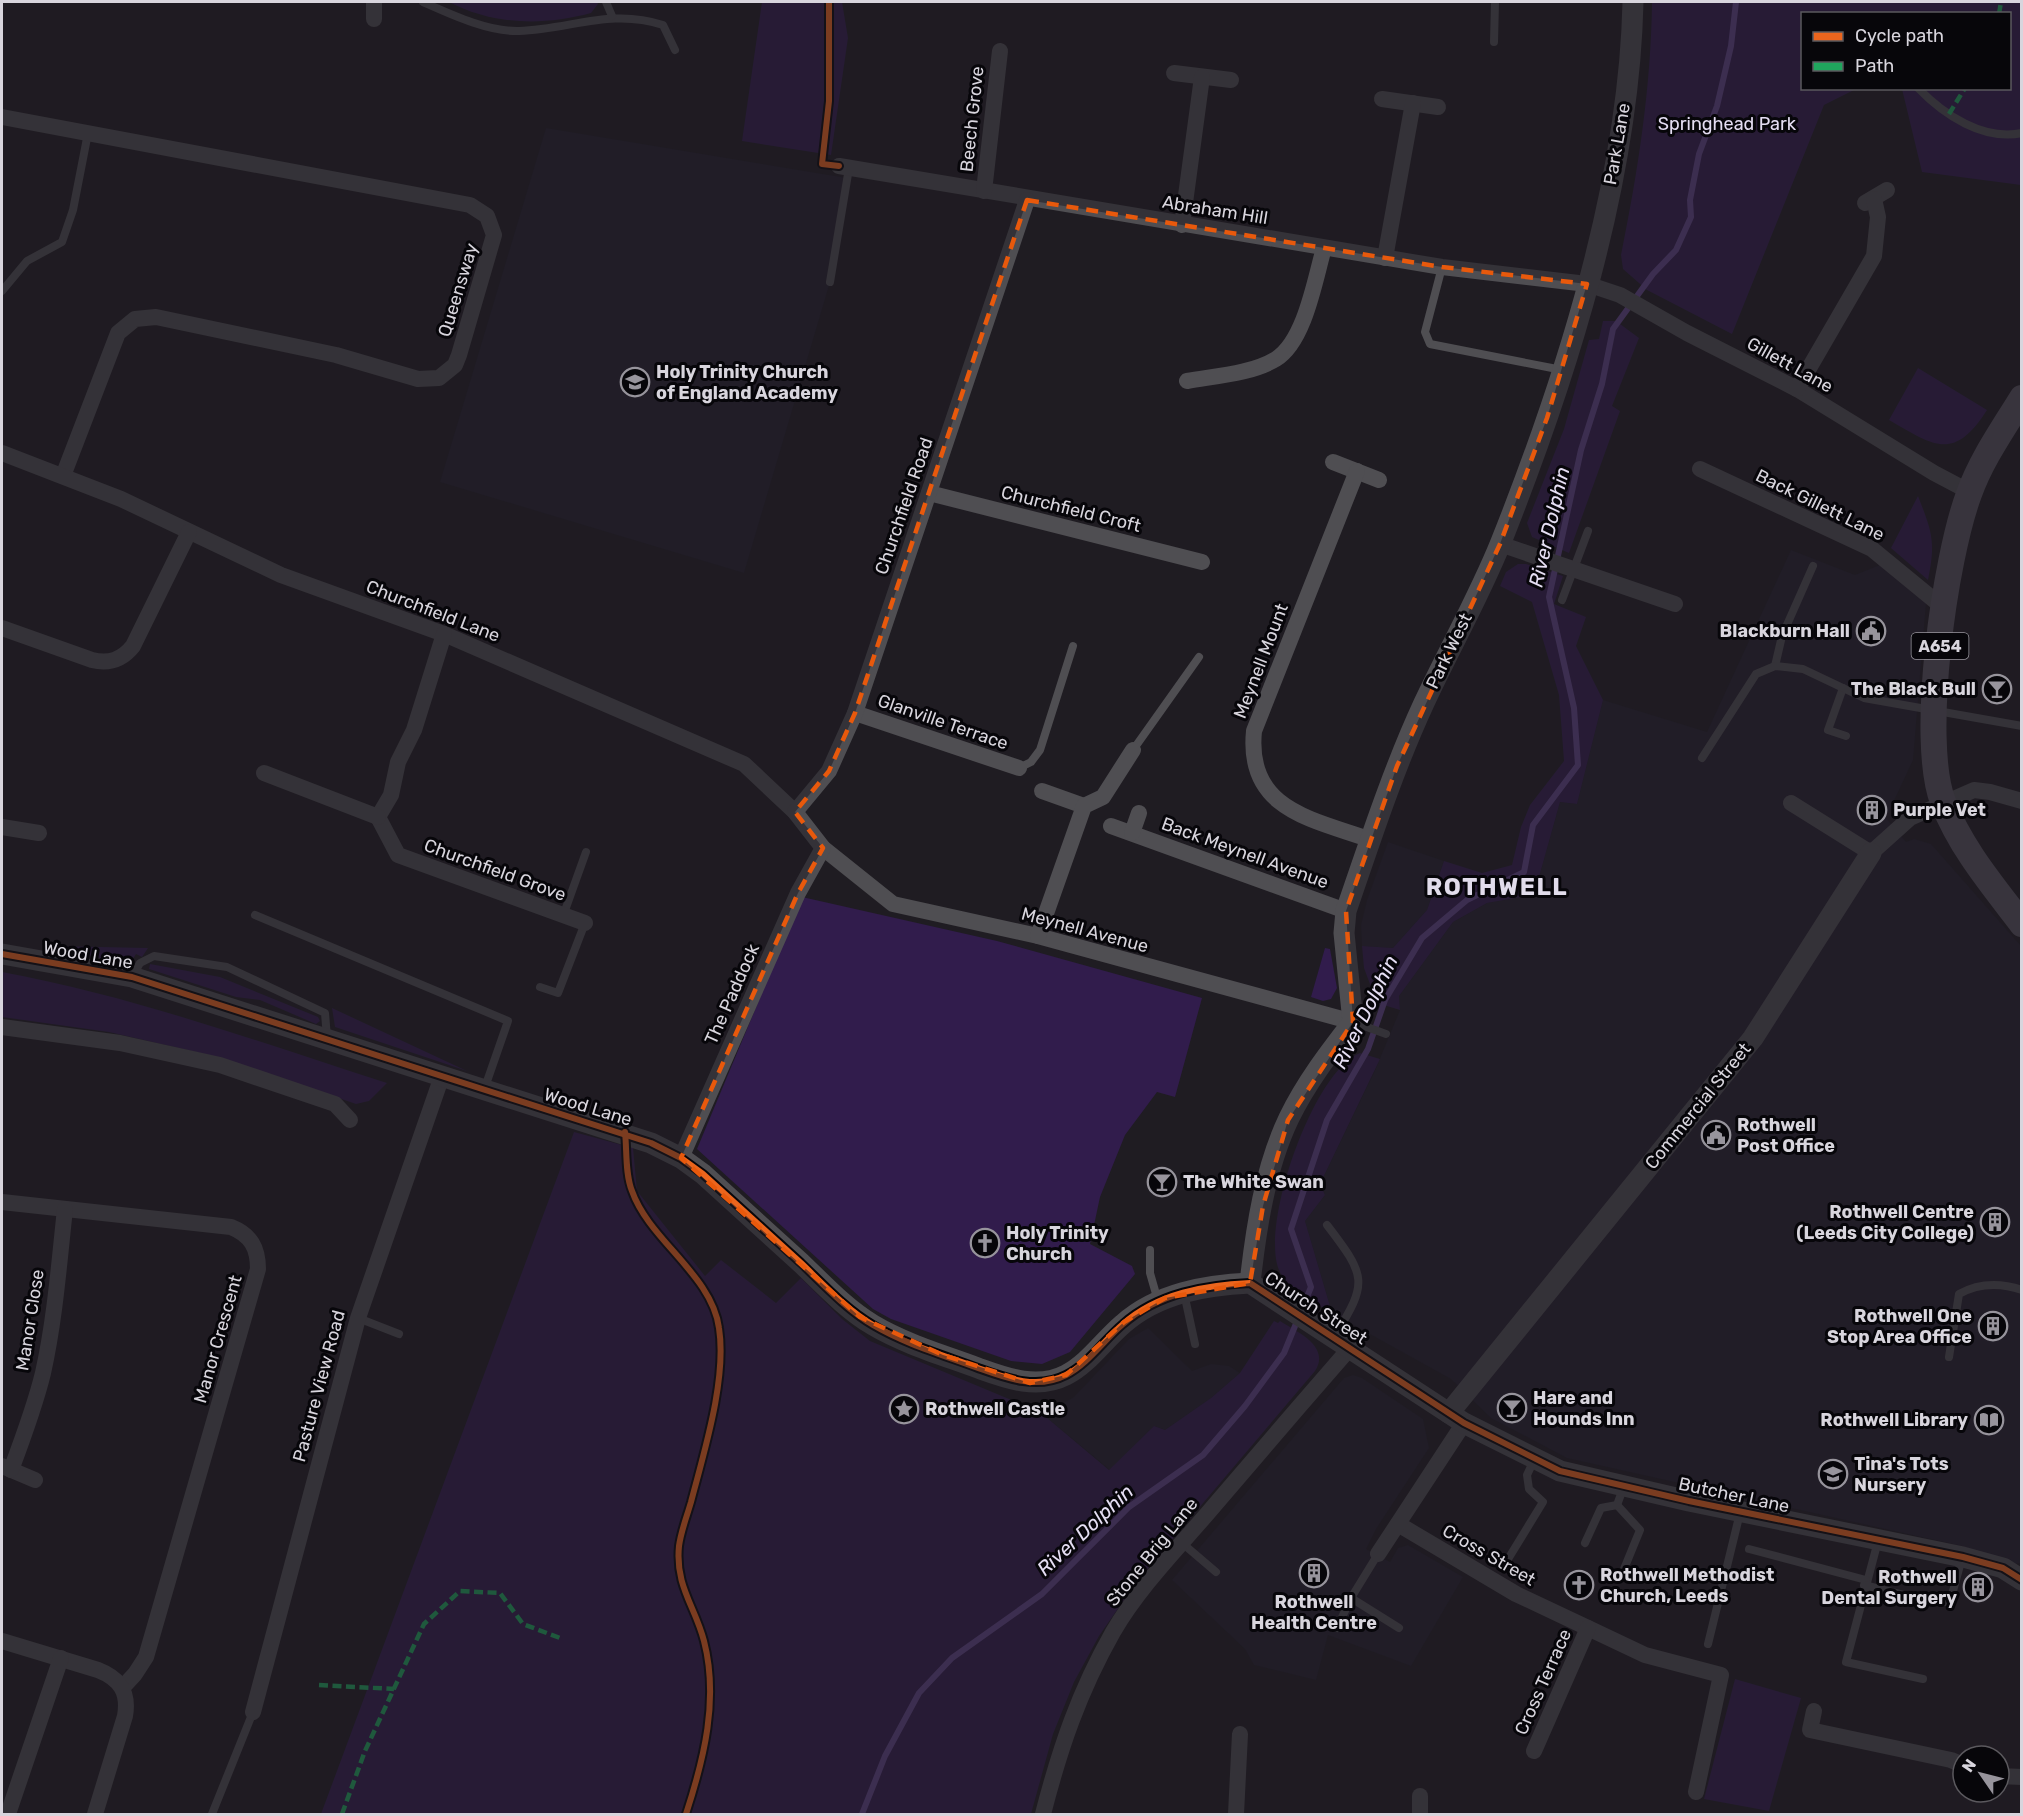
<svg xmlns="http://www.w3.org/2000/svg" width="2023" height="1816" font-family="Rubik,sans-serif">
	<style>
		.built { fill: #241f2d }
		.green { fill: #311c4c }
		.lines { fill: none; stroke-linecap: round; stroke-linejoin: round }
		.stream { stroke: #614687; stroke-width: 6 }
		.service { stroke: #4f4e52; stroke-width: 8 }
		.minor { stroke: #4f4e52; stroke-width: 16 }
		.tertiary { stroke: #4f4e52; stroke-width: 21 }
		.primary { stroke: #57535d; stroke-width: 26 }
		.quiet { stroke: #20a55d; stroke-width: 4.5; stroke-dasharray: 9 4.5; stroke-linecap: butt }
		.cycleway-casing { stroke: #07060a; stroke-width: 10 }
		.cycleway { stroke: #eb651d; stroke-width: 6 }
		.marked { fill: none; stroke: #e8590c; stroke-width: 4.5; stroke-dasharray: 12 8; stroke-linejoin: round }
		.labels { text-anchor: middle; stroke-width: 6; stroke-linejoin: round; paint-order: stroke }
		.shield { fill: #07060a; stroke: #99979e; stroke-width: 1.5 }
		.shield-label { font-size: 16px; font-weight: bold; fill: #d8d5dd }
		.street-label { font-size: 18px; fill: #d8d5dd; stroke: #07060a }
		.park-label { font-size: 18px; fill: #e4ddf2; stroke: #07060a }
		.poi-label { font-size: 18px; font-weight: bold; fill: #d8d5dd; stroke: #07060a; text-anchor: start }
		.water-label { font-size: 20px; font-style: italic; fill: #e6dff4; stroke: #07060a }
		.district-label { font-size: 24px; font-weight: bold; letter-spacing: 1.5px; fill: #e1dceb; stroke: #07060a }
	</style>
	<rect width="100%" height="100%" fill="#1f1c22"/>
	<!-- built -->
	<g class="built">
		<polygon points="546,128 847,178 830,282 744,573 440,482"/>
		<polygon points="1791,550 1855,575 1880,565 1926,603 1913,760 1886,818 1906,842 1914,839 1931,844 2021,946 2021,1563 2014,1564 1962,1546 1567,1458 1491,1418 1451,1379 1332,1313 1305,1221 1325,1195 1320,1184 1376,1068 1400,1010 1399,996 1453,922 1487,903 1534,895 1560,802 1577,804 1603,700 1707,732"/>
		<polygon points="1388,842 1444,861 1427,910 1393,948 1362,946 1361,925 1367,900"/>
		<polygon points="1148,1328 1192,1371 1211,1364 1229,1366 1240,1373 1211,1398 1165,1430 1154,1426 1110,1470 1040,1412 1057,1407 1074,1397 1129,1339"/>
		<polygon points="1353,1375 1362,1378 1423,1419 1429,1448 1376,1529 1366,1549 1390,1562 1398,1548 1408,1545 1463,1577 1411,1666 1328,1635 1316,1680 1254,1665 1245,1649 1172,1580 1344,1378"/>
	</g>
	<!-- green -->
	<g class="green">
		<path d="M449,2h148l1,2 -7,9c-48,13 -98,12 -142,-11z"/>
		<polygon points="762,2 842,2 848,38 831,155 742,141"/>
		<path d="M1652,2h369v183l-99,-13 -20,-83 108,-1v-74h-208v74l54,1 -32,16 -92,229 -85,-44 -24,-21 -2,-14c17,-84 30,-167 31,-253z"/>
		<polygon points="1603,321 1616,321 1639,338 1612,406 1620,411 1569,553 1532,537 1527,523 1564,429 1589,340 1599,339"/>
		<path d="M1918,368l69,42c-33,52 -53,36 -98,10z"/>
		<path d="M1918,496c14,36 18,45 10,84l-37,-32z"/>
		<polygon points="1518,564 1526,564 1563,576 1554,604 1586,617 1576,646 1603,700 1577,804 1560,802 1534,895 1487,903 1453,922 1399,996 1400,1010 1377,1003 1364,968 1362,946 1393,948 1427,910 1444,861 1482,873 1512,865 1521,827 1530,805 1564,761 1559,695 1532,602 1500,586 1506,572"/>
		<polygon points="802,897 997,941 1202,998 1175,1097 1157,1092 1125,1135 1100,1197 1090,1244 1132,1266 1135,1274 1070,1352 1042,1364 1011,1361 891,1319 873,1309 697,1149"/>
		<polygon points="50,946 148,948 142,957 136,954 129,965"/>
		<polygon points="1325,948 1330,949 1337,988 1331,999 1323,1001 1311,997"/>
		<polygon points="150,964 220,977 318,1017 320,1021 316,1024 260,1000 236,997 149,969"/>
		<path d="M2,972c131,24 257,70 385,111l-18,18 -13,3 -134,-46 -113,-26 -107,-15z"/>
		<polygon points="332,1008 467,1071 335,1027"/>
		<path d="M1360,1053l20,6 -60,125 5,11 -20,26 27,92c-20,-12 -44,-21 -53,-43 -19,-45 34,-199 81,-217z"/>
		<path d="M574,1132l59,16 4,43 68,85 16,-16 55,43 25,-25 41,41 28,22 170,71 69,58 45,-44 11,4 46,-32 29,-25 34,-52 4,2 2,-2c17,11 51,25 35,50l-178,210 -38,55 -25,46 -21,52 -22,80h-710z"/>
		<polygon points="1735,1679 1801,1698 1769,1811 1704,1799"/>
	</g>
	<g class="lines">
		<!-- stream -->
		<polyline class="stream" points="862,1814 885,1756 919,1693 952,1658 1042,1594 1129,1507 1203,1455 1245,1406 1284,1353 1311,1287 1291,1229 1327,1120 1368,1049 1385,1000 1422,938 1467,900 1524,872 1533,825 1578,765 1574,708 1549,597 1581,450 1602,384 1613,329 1653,274 1676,250 1691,217 1690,200 1699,154 1717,106 1731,46 1736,2"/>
		<!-- service -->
		<g class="service">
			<path d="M423,2c27,12 65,30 96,29 53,-2 92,-23 144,-6l12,25"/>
			<polyline points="606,2 612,16"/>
			<polyline points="1494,42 1495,2"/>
			<path d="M1918,88c26,27 65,53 104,45"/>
			<polyline points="1442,267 1425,332 1430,344 1562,370"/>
			<polyline points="830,282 849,168"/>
			<polyline points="2,291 27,261 62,242 73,210 88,133"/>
			<polyline points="1562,600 1588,531"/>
			<polyline points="1775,666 1782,636 1813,566"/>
			<polyline points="1843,688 1828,730 1846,736"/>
			<polyline points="1133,750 1199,657"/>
			<polyline points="1702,758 1756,674 1775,666 1803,669 1864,698 2022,726"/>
			<polyline points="1019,768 1031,762 1040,750 1073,646"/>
			<polyline points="255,915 508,1021 484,1090"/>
			<polyline points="563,916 586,852"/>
			<polyline points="132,977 140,963 154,956 227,967 325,1013 327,1038"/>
			<polyline points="540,987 558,993 585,923"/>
			<polyline points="1353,1022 1386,1034"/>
			<path d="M1327,1225c39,51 42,57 7,112"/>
			<polyline points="1150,1250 1150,1273 1158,1301"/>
			<polyline points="1184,1293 1195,1344"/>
			<polyline points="358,1318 399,1334"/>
			<path d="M1949,1357l10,-63c20,-11 42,-11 63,-4"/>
			<polyline points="1617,1505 1640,1530 1624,1569"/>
			<polyline points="1878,1541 1846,1662 1923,1679"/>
			<polyline points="1182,1543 1216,1572"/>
			<polyline points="1585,1543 1601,1508 1617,1505 1624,1486"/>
			<polyline points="1749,1549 1866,1580"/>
			<polyline points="1505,1564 1543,1502 1529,1489 1527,1475 1534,1460"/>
			<polyline points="1864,1585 1931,1602 1950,1602 1962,1558"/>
			<polyline points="1351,1598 1399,1628"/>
			<polyline points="1337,1628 1351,1598 1378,1554"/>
			<polyline points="1708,1644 1740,1513"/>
			<polyline points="212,1814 253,1712"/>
		</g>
		<!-- minor -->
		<g class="minor">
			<polyline points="374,19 374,2"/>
			<polyline points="1174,73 1231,80"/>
			<polyline points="1382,99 1438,107"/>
			<polyline points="2,117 470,205 487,216 494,235 459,355 455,365 439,378 418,379 336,355 156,317 135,319 118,333 63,476"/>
			<polyline points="839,166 1442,267 1587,284 1620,295 1687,333 1797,389 1934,473 1970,492"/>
			<polyline points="984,191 1000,51"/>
			<polyline points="1865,203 1887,190"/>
			<polyline points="1182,225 1202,77"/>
			<polyline points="1385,258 1413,103"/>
			<path d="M1187,381c28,-5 64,-7 89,-22 29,-18 39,-80 48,-111"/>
			<polyline points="1797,389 1874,256 1878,217 1874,199"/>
			<polyline points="2,453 121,499 281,575 444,634 744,764 795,812 823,848 893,904 1038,936 1353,1022"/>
			<polyline points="1333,462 1379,480"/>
			<polyline points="1700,469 1872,549 1945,609"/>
			<path d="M1357,471l-103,260c-8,79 58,88 117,109"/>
			<polyline points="929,493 1202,562"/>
			<polyline points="1500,544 1675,604"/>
			<path d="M2,628l90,32c17,4 30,0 41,-14l56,-114"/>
			<polyline points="444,634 414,730 398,762 391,795 378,817 398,855 585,923"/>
			<polyline points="855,713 1019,768"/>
			<polyline points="264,773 378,817"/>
			<polyline points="1042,791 1084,806"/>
			<polyline points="1791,803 1871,853 1910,818 1974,790 1990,792 2022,801"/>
			<polyline points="795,812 829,771 855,713 1027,200"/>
			<polyline points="1111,826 1346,911"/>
			<polyline points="2,827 39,833"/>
			<polyline points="1132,833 1139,813"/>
			<polyline points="1038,936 1084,806 1103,797 1133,750"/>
			<polyline points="2,1027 120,1043 220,1065 335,1104 350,1120"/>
			<polyline points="681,1158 798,893 823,848"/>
			<path d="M2,1202l229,25c20,8 27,21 27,42l-112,388 -11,17 -12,13"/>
			<polyline points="2,1466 35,1480"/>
			<path d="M11,1470c12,-32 24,-64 32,-97 12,-54 16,-109 22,-164"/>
			<polyline points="1398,1524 1516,1594 1588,1628 1645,1655 1721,1675 1696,1792"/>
			<polyline points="1378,1554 1464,1423"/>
			<path d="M2,1641l96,29c23,9 31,23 27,46l-30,98"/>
			<polyline points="1814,1711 1810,1730 1951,1760 1963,1765"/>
			<polyline points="253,1712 358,1318 442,1076"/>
			<polyline points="1534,1751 1588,1628"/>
			<polyline points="1999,1776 2022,1777"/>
			<polyline points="8,1814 61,1658"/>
			<path d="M1043,1814c17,-66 36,-122 70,-182 25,-43 62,-81 94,-118 47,-55 95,-111 143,-166"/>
			<polyline points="1236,1814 1240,1734"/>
			<polyline points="1420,1814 1420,1796"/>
		</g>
		<!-- tertiary -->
		<g class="tertiary">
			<path d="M2,954l130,23 519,166 30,15 22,16c33,30 65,59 98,89 23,22 45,46 72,62 32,19 70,30 105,43 28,10 59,22 88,7 22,-11 38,-35 57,-51 35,-31 83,-39 127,-41l214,140 96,48 129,30 274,56 40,11 19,12"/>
			<path d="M1250,1283c6,-54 15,-115 39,-165 17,-35 40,-65 64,-96l-9,-89 2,-22c24,-70 47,-141 78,-208 25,-54 55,-106 77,-161 66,-166 128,-361 132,-540"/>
			<polyline points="1449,1413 1753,1038 1871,853"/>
		</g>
		<!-- primary -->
		<path class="primary" d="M2022,398c-19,31 -41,62 -53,96 -24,64 -50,245 -26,308 17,45 50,84 79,122"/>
		<!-- quiet -->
		<g class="quiet">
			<polyline points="1999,14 2001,2"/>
			<polyline points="1949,114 1965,88"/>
			<polyline points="319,1685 394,1689"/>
			<polyline points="342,1814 365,1751 424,1624 460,1591 500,1593 523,1624 560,1638"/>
		</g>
		<!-- cycleway casing -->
		<g class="cycleway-casing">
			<g id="cycleway">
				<polyline points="829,2 829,101 822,164 839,166"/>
				<path d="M2,954l130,23 519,166 30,15 22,16c33,30 65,59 98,89 23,22 45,46 72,62 32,19 70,30 105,43 28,10 59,22 88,7 22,-11 38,-35 57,-51 35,-31 83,-39 127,-41l214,140 96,48 129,30 274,56 40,11 19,12"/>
				<path d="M625,1132c2,18 0,42 7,59 17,49 80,84 87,137 8,51 -15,124 -28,174 -4,14 -10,29 -12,44 -4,40 16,60 25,95 15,58 0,118 -18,173"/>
			</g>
		</g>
		<!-- cycleway -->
		<use href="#cycleway" class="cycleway"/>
	</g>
	<!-- marked area -->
	<path d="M0 0H2023V1816H0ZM1027,200l415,67 145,17 -40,134 -47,126 -103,222 -51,145 7,111 -65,98 -25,86 -13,77 -85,15 -41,24 -58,53 -36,8 -87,-28 -83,-38 -179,-159 117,-265 25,-45 -28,-36 34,-41 26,-58z" fill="#1f1c22" fill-opacity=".55" fill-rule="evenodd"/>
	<path class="marked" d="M1027,200l415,67 145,17 -40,134 -47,126 -103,222 -51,145 7,111 -65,98 -25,86 -13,77 -85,15 -41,24 -58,53 -36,8 -87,-28 -83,-38 -179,-159 117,-265 25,-45 -28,-36 34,-41 26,-58z"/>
	<!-- icons -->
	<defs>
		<g id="school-ring" transform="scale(1.5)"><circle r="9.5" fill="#07060a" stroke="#97949c" stroke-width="1.5"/><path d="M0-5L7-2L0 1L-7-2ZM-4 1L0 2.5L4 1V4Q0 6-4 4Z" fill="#97949c"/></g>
		<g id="civic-ring" transform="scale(1.5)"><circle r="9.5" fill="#07060a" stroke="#97949c" stroke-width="1.5"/><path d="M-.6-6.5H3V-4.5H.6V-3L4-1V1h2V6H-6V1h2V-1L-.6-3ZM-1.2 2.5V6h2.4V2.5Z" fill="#97949c"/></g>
		<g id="bar-ring" transform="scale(1.5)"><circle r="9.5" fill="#07060a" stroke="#97949c" stroke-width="1.5"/><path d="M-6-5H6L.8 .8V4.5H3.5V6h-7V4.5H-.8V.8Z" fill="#97949c"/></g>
		<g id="building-ring" transform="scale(1.5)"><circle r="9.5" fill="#07060a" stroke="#97949c" stroke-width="1.5"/><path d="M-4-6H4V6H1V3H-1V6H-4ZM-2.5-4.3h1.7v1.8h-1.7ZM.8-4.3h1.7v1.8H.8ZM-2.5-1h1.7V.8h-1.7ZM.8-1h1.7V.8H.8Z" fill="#97949c"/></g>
		<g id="church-ring" transform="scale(1.5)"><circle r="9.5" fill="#07060a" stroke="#97949c" stroke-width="1.5"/><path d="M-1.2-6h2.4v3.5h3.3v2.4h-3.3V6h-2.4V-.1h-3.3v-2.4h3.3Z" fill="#97949c"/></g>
		<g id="sight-ring" transform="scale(1.5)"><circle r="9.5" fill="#07060a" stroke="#97949c" stroke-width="1.5"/><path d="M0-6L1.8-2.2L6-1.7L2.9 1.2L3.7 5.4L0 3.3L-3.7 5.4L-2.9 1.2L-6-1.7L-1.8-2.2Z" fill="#97949c"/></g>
		<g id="library-ring" transform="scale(1.5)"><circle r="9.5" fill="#07060a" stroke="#97949c" stroke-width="1.5"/><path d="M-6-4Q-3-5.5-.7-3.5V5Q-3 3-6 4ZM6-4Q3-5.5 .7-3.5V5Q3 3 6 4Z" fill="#97949c"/></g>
	</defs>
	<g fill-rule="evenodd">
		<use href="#school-ring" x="635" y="382"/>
		<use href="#civic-ring" x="1871" y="631"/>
		<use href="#bar-ring" x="1997" y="689"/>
		<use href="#building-ring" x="1872" y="810"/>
		<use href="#civic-ring" x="1716" y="1135"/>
		<use href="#bar-ring" x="1162" y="1182"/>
		<use href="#building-ring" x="1995" y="1222"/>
		<use href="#church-ring" x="985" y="1243"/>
		<use href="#building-ring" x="1993" y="1326"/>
		<use href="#bar-ring" x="1512" y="1408"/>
		<use href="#sight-ring" x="904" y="1409"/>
		<use href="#library-ring" x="1989" y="1420"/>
		<use href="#school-ring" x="1833" y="1474"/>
		<use href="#building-ring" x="1314" y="1573"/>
		<use href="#church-ring" x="1579" y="1585"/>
		<use href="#building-ring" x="1978" y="1587"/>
	</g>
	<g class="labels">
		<!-- shield labels -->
		<rect class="shield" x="1911.5" y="633" width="57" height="26" rx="4.5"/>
		<g class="shield-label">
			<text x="1940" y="652">A654</text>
		</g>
		<!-- street labels -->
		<g class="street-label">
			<text transform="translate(972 119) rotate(-84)" y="6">Beech Grove</text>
			<text transform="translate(1617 144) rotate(-80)" y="6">Park Lane</text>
			<text transform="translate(1215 210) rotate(9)" y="6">Abraham Hill</text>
			<text transform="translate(458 290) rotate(-73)" y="6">Queensway</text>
			<text transform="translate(1790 365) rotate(29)" y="6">Gillett Lane</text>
			<text transform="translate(1820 505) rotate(26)" y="6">Back Gillett Lane</text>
			<text transform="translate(904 506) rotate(-71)" y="6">Churchfield Road</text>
			<text transform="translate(1071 509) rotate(14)" y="6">Churchfield Croft</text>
			<text transform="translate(433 611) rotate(21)" y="6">Churchfield Lane</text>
			<text transform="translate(1449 651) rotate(-64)" y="6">Park West</text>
			<text transform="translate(1261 661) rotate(-69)" y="6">Meynell Mount</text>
			<text transform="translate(943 722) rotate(19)" y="6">Glanville Terrace</text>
			<text transform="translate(1245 853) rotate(20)" y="6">Back Meynell Avenue</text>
			<text transform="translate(495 870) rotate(20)" y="6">Churchfield Grove</text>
			<text transform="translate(1085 930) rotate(15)" y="6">Meynell Avenue</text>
			<text transform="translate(88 955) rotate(10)" y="6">Wood Lane</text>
			<text transform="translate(732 994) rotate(-66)" y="6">The Paddock</text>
			<text transform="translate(1698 1106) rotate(-51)" y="6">Commercial Street</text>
			<text transform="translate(588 1107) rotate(17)" y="6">Wood Lane</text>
			<text transform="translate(1316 1308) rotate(33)" y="6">Church Street</text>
			<text transform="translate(30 1320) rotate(-81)" y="6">Manor Close</text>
			<text transform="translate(218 1339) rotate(-74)" y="6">Manor Crescent</text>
			<text transform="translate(319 1386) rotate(-75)" y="6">Pasture View Road</text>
			<text transform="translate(1734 1495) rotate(12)" y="6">Butcher Lane</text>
			<text transform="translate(1152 1552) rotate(-51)" y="6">Stone Brig Lane</text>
			<text transform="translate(1489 1555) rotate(30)" y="6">Cross Street</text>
			<text transform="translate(1543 1682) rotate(-66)" y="6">Cross Terrace</text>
		</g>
		<!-- park labels -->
		<g class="park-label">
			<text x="1727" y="130">Springhead Park</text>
		</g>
		<!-- poi labels -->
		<g class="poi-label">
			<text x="656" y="378">Holy Trinity Church<tspan x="656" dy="21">of England Academy</tspan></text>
			<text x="1850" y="637" text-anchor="end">Blackburn Hall</text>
			<text x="1976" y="695" text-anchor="end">The Black Bull</text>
			<text x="1893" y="816">Purple Vet</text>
			<text x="1737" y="1131">Rothwell<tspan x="1737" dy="21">Post Office</tspan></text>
			<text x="1183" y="1188">The White Swan</text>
			<text x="1974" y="1218" text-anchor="end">Rothwell Centre<tspan x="1974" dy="21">(Leeds City College)</tspan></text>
			<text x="1006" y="1239">Holy Trinity<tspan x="1006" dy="21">Church</tspan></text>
			<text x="1972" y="1322" text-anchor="end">Rothwell One<tspan x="1972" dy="21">Stop Area Office</tspan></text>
			<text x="1533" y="1404">Hare and<tspan x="1533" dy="21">Hounds Inn</tspan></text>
			<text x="925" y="1415">Rothwell Castle</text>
			<text x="1968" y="1426" text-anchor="end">Rothwell Library</text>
			<text x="1854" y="1470">Tina's Tots<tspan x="1854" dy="21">Nursery</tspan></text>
			<text x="1600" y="1581">Rothwell Methodist<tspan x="1600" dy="21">Church, Leeds</tspan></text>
			<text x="1957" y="1583" text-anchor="end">Rothwell<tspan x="1957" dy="21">Dental Surgery</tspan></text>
			<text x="1314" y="1608" text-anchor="middle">Rothwell<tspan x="1314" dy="21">Health Centre</tspan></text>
		</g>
		<!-- water labels -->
		<g class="water-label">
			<text transform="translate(1549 527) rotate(-77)" y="7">River Dolphin</text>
			<text transform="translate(1365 1012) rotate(-64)" y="7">River Dolphin</text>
			<text transform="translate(1085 1530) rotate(-43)" y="7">River Dolphin</text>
		</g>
		<!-- district labels -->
		<g class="district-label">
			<text x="1497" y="895">ROTHWELL</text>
		</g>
	</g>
	<!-- border -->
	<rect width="2023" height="1816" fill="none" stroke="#d8d5dd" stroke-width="6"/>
	<!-- legend -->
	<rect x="1801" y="12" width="210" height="78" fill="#07060a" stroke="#5b595e" stroke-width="1.5"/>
	<rect x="1813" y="32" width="30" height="9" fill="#eb651d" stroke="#5b595e" stroke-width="1.5"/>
	<text x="1855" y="42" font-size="18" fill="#d8d5dd">Cycle path</text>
	<rect x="1813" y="62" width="30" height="9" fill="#20a55d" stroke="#5b595e" stroke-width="1.5"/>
	<text x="1855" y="72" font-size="18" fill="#d8d5dd">Path</text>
	<!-- north arrow -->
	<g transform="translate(1981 1774) rotate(305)"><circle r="28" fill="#07060a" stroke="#5b595e" stroke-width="1.5"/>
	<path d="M0-4.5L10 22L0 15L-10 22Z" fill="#97949c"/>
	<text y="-9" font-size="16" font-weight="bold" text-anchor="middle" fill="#d8d5dd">N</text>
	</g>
</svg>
